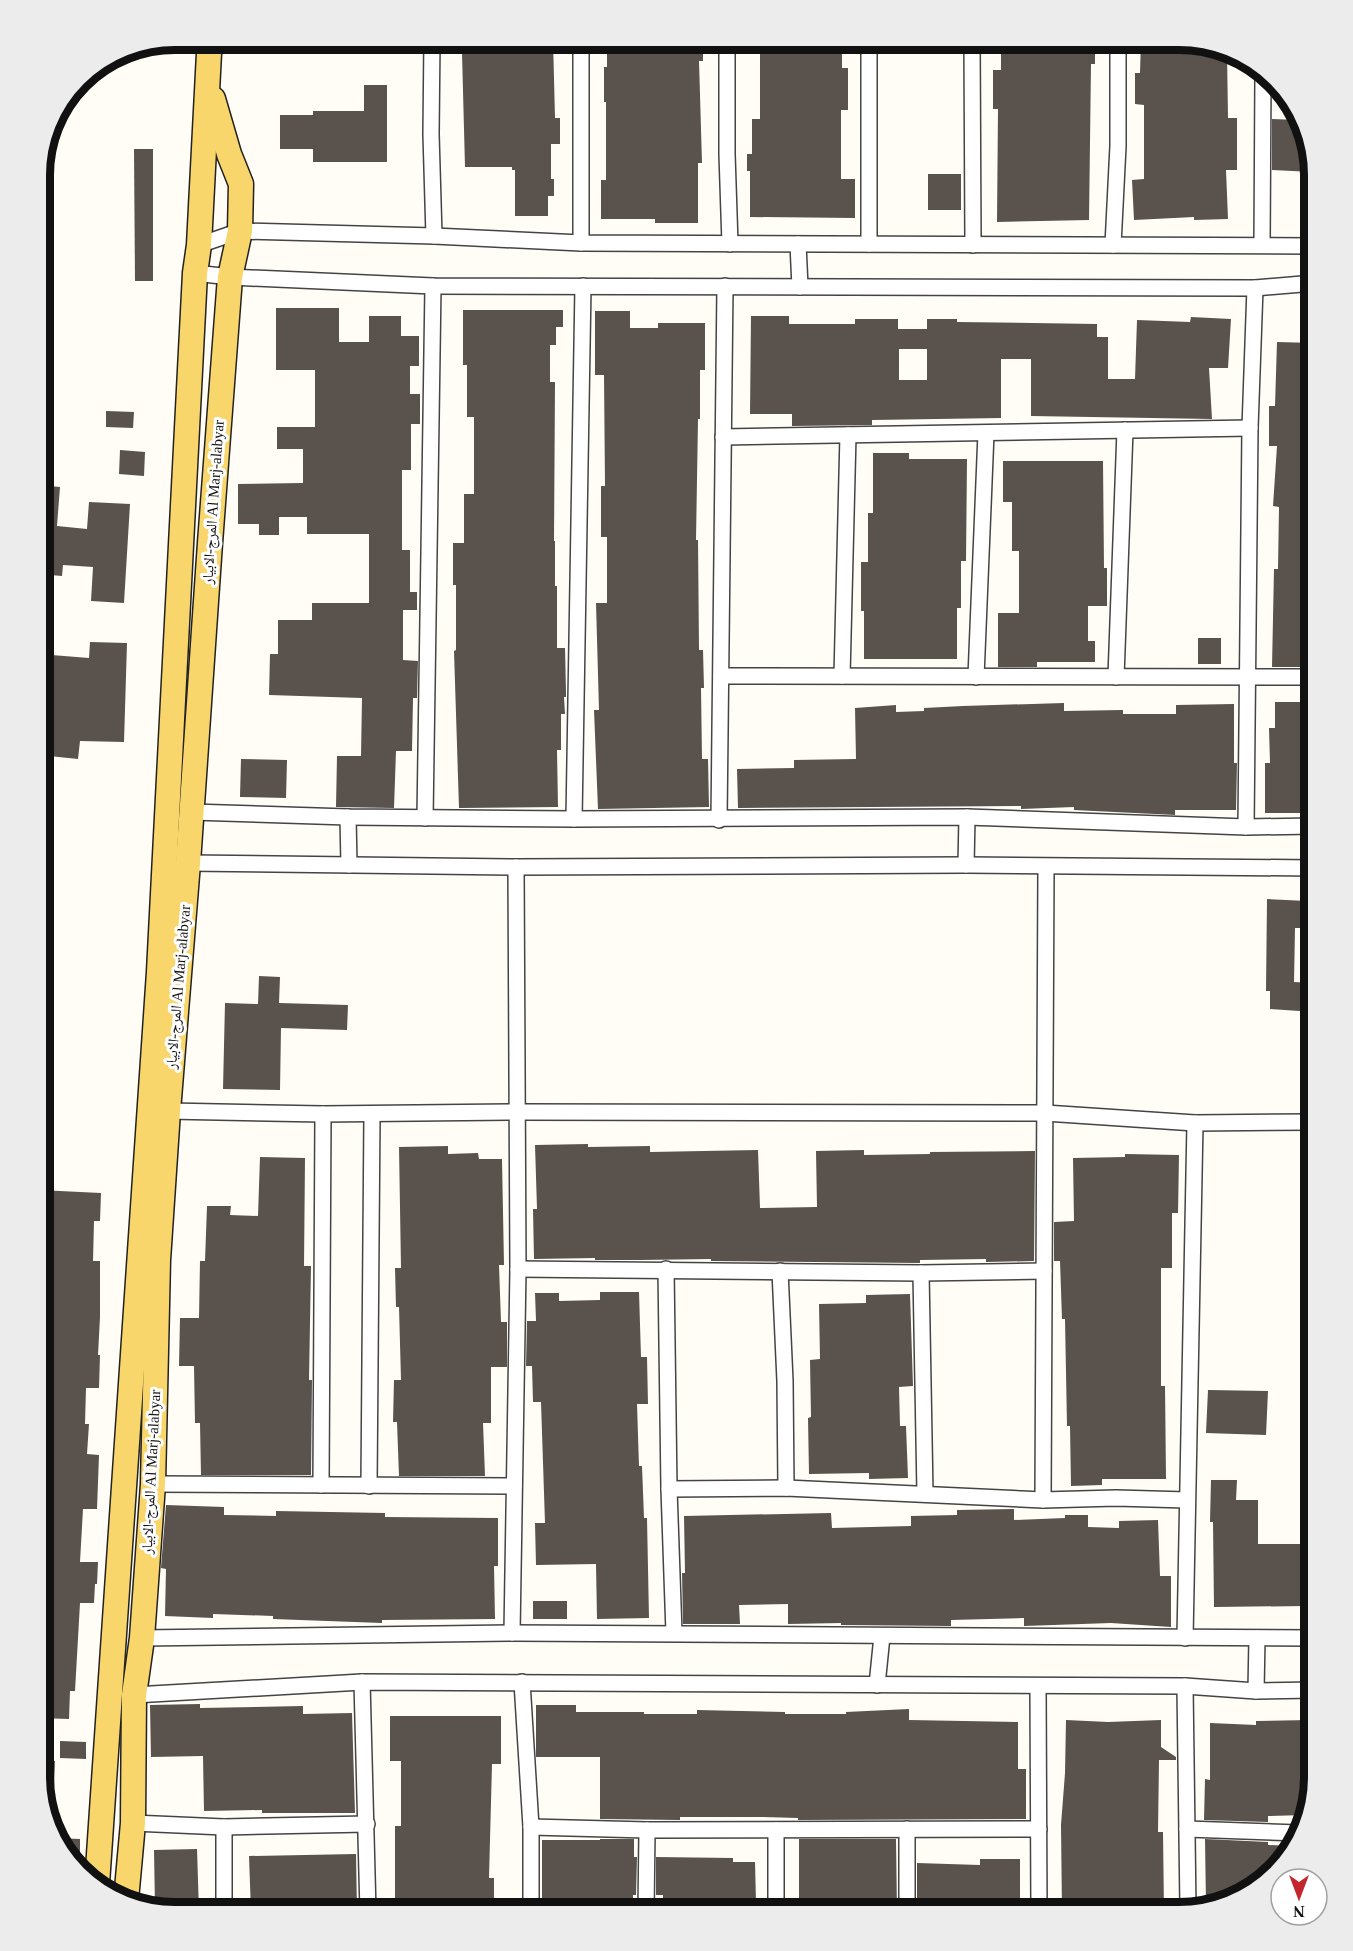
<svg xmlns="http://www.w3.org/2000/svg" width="1353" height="1951" font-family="'Times New Roman','Noto Naskh Arabic',serif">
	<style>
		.farmland { fill: #f6f3d4 }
		.building { fill: #5a524d; fill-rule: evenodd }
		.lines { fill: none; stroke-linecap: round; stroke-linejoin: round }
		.minor-casing { stroke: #444; stroke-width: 18 }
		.primary-casing { stroke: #222; stroke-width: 27 }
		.minor { stroke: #fff; stroke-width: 15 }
		.primary { stroke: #f9d66b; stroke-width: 24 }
		.labels { text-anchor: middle; stroke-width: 6; stroke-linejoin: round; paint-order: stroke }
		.street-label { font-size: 15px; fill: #111; stroke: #fff }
		.rim { fill: none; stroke: #111; stroke-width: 8 }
	</style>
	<rect width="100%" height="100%" fill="#fffdf5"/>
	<!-- farmland -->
	<polygon class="farmland" points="47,133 51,181 39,187 39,166"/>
	<!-- building -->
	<g class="building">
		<polygon points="456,39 553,39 555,118 560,118 560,144 551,144 551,179 554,179 554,196 548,196 548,216 515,216 515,170 512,170 512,167 465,167 462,53 456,53"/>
		<polygon points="607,39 703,39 703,61 699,61 702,163 698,163 698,223 655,223 655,219 601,219 601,180 606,180 606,102 604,102 604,67 607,67"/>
		<polygon points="760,39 842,39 842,68 848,68 848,110 841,110 841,179 855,179 855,218 750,217 750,171 747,171 747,154 752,154 752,119 760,119"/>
		<polygon points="1001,39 1095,39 1095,64 1091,64 1089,220 997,222 998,109 993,109 993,70 1001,70"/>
		<polygon points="1141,39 1187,39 1227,52 1228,118 1237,118 1237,170 1226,170 1228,219 1194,220 1194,217 1134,220 1132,180 1144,179 1144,105 1135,104 1135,73 1140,73"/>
		<polygon points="364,85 387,85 387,162 313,162 313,149 280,149 280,115 313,115 313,111 364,111"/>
		<polygon points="1272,119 1299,120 1313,172 1272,170"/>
		<polygon points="134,149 153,149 153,281 135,281"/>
		<rect x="928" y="174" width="33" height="36"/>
		<polygon points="276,308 339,308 339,342 369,342 369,316 401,316 401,336 419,336 419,366 410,366 410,394 420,394 420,424 411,424 411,470 402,470 402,550 410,550 410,592 417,592 417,610 403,610 403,660 418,661 417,698 413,698 412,751 396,751 394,808 336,807 337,756 361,756 362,698 269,695 270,654 278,654 278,620 312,620 312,603 369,603 369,534 307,534 307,517 279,517 279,535 259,535 259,524 238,524 238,484 303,483 303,449 277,449 277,427 315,427 315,370 276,370"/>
		<polygon points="463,310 563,310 563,327 556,327 556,345 550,345 550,382 555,382 554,541 555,541 555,586 557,586 557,648 565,648 566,692 566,697 564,697 565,714 561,714 561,750 557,750 558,807 459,808 454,651 456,650 456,585 453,585 453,543 464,543 464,494 474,494 474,417 467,417 467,365 463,365"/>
		<polygon points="595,311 630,311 630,328 658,328 658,323 705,323 705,370 700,370 700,419 698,419 696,540 698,540 699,650 703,650 704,688 701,688 702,759 708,759 709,807 598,809 594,710 599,710 596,603 607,603 607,537 601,537 601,486 605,486 604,375 595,375"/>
		<path d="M751,316h38v8h66v-5h43v10h29v-10h30v3l140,2v13h11v42h27l2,-59 53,2 1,-5 40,2 -3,49h-19l3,51 -181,-3v-57h-30v59l-129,2v5l-80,1v-12h-42zM899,349h28v31h-28z"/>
		<polygon points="1277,342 1314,343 1312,667 1272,667 1274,569 1278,569 1279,507 1273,506 1277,446 1269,446 1269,406 1275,406"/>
		<polygon points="106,411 134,412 133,428 106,427"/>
		<polygon points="120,450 145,452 144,476 119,474"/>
		<polygon points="873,453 909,453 909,459 967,459 966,561 961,561 961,608 957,608 957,659 864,659 864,611 861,611 861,562 868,562 868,513 873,513"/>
		<polygon points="1003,461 1103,461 1104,568 1107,568 1107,606 1088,606 1088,641 1095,641 1095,662 1037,662 1037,667 998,667 998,613 1019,613 1019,551 1012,551 1012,502 1003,502"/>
		<polygon points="39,485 60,487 57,526 87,529 89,502 130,504 124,603 91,601 93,567 63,565 62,576 39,574"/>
		<rect x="1198" y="638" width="23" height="26"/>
		<polygon points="90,642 127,643 124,742 80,741 78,759 39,755 39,654 89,658"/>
		<polygon points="1275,702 1314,702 1314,758 1309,758 1310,813 1265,813 1265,763 1270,763 1269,728 1275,728"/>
		<polygon points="1064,703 1064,711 1123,710 1123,714 1176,714 1176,705 1234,704 1234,763 1237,763 1236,810 1175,810 1175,815 1074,810 1074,807 1021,809 1021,806 738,808 737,769 794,768 794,760 856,759 855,708 896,705 896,712 924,711 924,708 963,706"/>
		<polygon points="241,759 287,760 286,798 240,797"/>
		<polygon points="1267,899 1307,901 1307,928 1295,928 1294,982 1314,983 1314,1012 1270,1009 1270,991 1266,991"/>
		<polygon points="259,976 280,977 279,1003 348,1005 347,1030 281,1028 280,1090 223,1089 225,1003 258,1004"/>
		<polygon points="588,1144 588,1147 650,1146 650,1152 758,1150 760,1208 817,1207 816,1151 864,1150 864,1155 930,1154 930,1152 1035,1151 1034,1261 986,1262 986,1259 920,1260 920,1263 711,1261 711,1259 640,1260 595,1260 595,1258 534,1259 533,1209 537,1209 535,1145"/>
		<polygon points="448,1146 448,1154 478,1153 479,1159 502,1159 504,1265 499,1265 501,1322 507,1322 507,1367 491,1367 491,1423 483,1423 485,1476 399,1476 397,1422 393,1422 394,1380 401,1380 399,1307 396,1307 395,1268 401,1268 399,1147"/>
		<polygon points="1125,1154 1179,1155 1178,1213 1172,1213 1172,1268 1161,1268 1161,1386 1165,1386 1166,1479 1102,1479 1102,1485 1071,1486 1070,1426 1067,1426 1065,1319 1062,1319 1060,1261 1054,1261 1054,1222 1074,1221 1073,1158 1125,1157"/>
		<polygon points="260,1157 305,1158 304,1266 311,1266 309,1380 312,1380 311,1475 201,1475 200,1423 195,1423 194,1366 179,1366 180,1318 199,1318 200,1261 205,1261 207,1206 231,1206 230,1215 258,1216"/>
		<polygon points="39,1190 101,1193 100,1221 94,1221 93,1261 100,1261 100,1317 98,1355 100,1355 99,1388 86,1388 85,1424 89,1424 87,1454 99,1455 97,1509 83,1509 80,1562 98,1562 97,1584 95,1584 94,1603 80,1603 75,1691 70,1691 69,1719 39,1718 39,1445 44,1445 44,1422 48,1423 49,1386 45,1386 46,1342 39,1342"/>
		<polygon points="600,1292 639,1292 641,1357 647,1357 648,1404 637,1404 639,1466 642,1466 644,1518 647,1518 649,1618 597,1619 596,1564 536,1565 535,1523 545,1523 541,1402 533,1402 532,1366 526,1366 527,1321 536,1321 535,1293 559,1293 559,1301 600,1300"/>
		<polygon points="910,1294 913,1386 899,1387 900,1426 906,1426 908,1478 869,1479 869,1473 809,1474 808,1418 811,1417 810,1360 820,1359 819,1304 866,1303 866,1295"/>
		<polygon points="1208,1390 1268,1391 1266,1435 1206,1433"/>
		<polygon points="1211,1480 1237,1480 1236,1500 1258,1500 1258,1544 1305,1544 1305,1606 1214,1607 1213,1522 1210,1522"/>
		<polygon points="166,1505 224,1507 224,1515 276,1516 276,1511 385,1513 385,1517 498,1518 498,1566 494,1566 495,1619 382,1620 382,1623 273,1619 273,1616 213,1614 213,1618 165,1616 166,1569 161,1568"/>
		<polygon points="1014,1509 1014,1520 1065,1518 1065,1515 1088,1515 1088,1527 1119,1528 1119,1521 1158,1520 1160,1576 1171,1576 1171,1627 1111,1623 1024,1626 1024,1618 951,1620 951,1626 841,1625 841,1623 788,1624 788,1604 739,1605 740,1624 683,1624 682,1573 685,1573 684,1516 831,1513 832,1528 911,1526 911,1516 957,1515 957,1510"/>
		<rect x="533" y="1601" width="34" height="18"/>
		<polygon points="200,1704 200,1708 303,1706 303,1714 352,1713 355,1813 262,1813 262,1810 204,1811 203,1756 151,1757 150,1705"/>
		<polygon points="536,1705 576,1705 576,1712 644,1712 644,1714 697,1714 697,1710 785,1712 785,1714 846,1714 846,1712 909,1709 909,1720 1018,1722 1018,1769 1026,1769 1026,1819 798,1820 798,1818 763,1817 680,1817 680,1820 600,1819 600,1757 536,1757"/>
		<polygon points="390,1716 501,1716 501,1764 492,1764 489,1878 494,1878 494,1901 489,1901 489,1912 395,1912 395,1826 401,1826 401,1761 390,1761"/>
		<polygon points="1066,1720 1108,1722 1161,1720 1161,1747 1176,1757 1176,1760 1159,1760 1158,1832 1163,1832 1164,1912 1062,1912 1061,1825 1065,1773"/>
		<polygon points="1309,1720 1309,1742 1303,1742 1304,1815 1268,1816 1268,1822 1204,1820 1205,1779 1210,1780 1210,1723 1256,1725 1256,1721"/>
		<polygon points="60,1741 86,1742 86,1759 60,1758"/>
		<polygon points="39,1761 55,1761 53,1815 50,1816 39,1776"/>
		<polygon points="56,1838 80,1839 80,1866 57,1844"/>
		<polygon points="600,1839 634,1839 634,1857 637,1857 636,1895 633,1895 633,1912 542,1912 542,1840 600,1840"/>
		<polygon points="799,1839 896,1839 897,1912 799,1912"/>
		<polygon points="1205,1839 1268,1842 1268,1845 1294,1846 1246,1894 1206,1905"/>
		<polygon points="197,1849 199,1912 166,1912 155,1908 154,1850"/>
		<polygon points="356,1854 357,1912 251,1912 249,1856"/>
		<polygon points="656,1857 733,1858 733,1862 755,1862 756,1902 663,1902 663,1895 656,1895"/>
		<polygon points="980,1859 1020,1859 1020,1912 996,1912 997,1898 966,1898 966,1912 917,1912 917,1863 980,1865"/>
	</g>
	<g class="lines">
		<!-- minor casing -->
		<g class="minor-casing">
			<g id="minor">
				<polyline points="432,39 431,134 434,236"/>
				<polyline points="581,39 581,243"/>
				<polyline points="727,39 727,154 730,244"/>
				<polyline points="869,39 869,244"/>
				<polyline points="972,39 973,245"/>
				<polyline points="798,244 800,287"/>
				<polyline points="199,245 240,231 434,236 581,243 1314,246"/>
				<polyline points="1113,245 1118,146 1118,39"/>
				<polyline points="1262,245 1263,74"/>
				<polyline points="195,273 230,277 433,286 1255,288 1314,283"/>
				<polyline points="723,437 1250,428"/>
				<polyline points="721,676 1314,677"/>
				<polyline points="842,676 848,435"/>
				<polyline points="976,677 986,433"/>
				<polyline points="1116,677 1125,430"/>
				<polyline points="192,812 348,817 574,819 967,817 1246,827 1314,826"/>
				<polyline points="348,817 349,865"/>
				<polyline points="425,818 433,286"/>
				<polyline points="574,819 583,286"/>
				<polyline points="719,820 725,286"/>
				<polyline points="1246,827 1250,428 1255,288"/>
				<polyline points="188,863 516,867 966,865 1314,868"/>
				<polyline points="966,865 967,817"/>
				<polyline points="168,1111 323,1114 518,1112 1045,1113 1195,1123 1314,1122"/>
				<polyline points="518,1269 921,1273 1044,1271"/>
				<polyline points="666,1269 669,1489 674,1633"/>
				<polyline points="780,1271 785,1381 786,1488"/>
				<polyline points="921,1273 925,1494"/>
				<polyline points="153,1484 514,1486"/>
				<polyline points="321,1485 323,1114"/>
				<polyline points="369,1486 372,1114"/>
				<polyline points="669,1489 786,1488 1043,1500 1116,1498 1187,1500"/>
				<polyline points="1043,1500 1046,867"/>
				<polyline points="512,1633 518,1269 516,867"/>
				<polyline points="142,1638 512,1633 1314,1638"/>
				<polyline points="1185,1638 1195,1123"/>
				<polyline points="362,1682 368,1912"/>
				<polyline points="522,1682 531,1827 531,1912"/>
				<polyline points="877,1685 882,1636"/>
				<polyline points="1038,1686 1039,1912"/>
				<polyline points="1185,1686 1188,1909"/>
				<polyline points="1256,1691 1257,1638"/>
				<polyline points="134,1695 362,1682 1185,1686 1256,1691 1314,1690"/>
				<polyline points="133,1823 224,1827 367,1824"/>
				<polyline points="531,1827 647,1830 1039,1829"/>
				<polyline points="1187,1829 1299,1833"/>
				<polyline points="776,1830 776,1912"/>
				<polyline points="224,1912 224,1827"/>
				<polyline points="646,1912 647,1830"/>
				<polyline points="907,1912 907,1829"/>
			</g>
		</g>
		<!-- primary casing -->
		<g class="primary-casing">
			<g id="primary">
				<polyline points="97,1884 159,972 195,273 199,245 209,53 211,39"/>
				<polyline points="126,1900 133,1823 134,1695 142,1638 153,1484 158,1260 168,1111 188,863 210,543 230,277 240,231 241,184 229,154 213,99"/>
			</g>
		</g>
		<!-- minor -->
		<use href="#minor" class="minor"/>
		<!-- primary -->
		<use href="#primary" class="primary"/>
	</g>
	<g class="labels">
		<!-- street labels -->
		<g class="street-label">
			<text transform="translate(213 502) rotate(-86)" y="5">المرج-الابيار Al Marj-alabyar</text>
			<text transform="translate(178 987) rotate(-85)" y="5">المرج-الابيار Al Marj-alabyar</text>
			<text transform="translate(151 1472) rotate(-87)" y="5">المرج-الابيار Al Marj-alabyar</text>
		</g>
	</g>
	<!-- crop -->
	<path d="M0 0H1353V1951H0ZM175 50H1179A125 125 0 0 1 1304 175V1777A125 125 0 0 1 1179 1902H175A125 125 0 0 1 50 1777V175A125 125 0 0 1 175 50Z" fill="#ececec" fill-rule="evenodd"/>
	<path class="rim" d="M175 50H1179A125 125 0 0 1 1304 175V1777A125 125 0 0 1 1179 1902H175A125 125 0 0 1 50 1777V175A125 125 0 0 1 175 50Z"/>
	<!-- north arrow -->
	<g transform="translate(1299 1897) rotate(180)"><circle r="28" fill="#ffffff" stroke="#a0a0a0" stroke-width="1.5"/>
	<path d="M0-4.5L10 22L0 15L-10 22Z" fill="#c4262e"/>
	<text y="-9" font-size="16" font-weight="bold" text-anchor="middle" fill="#111111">N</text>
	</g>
</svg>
